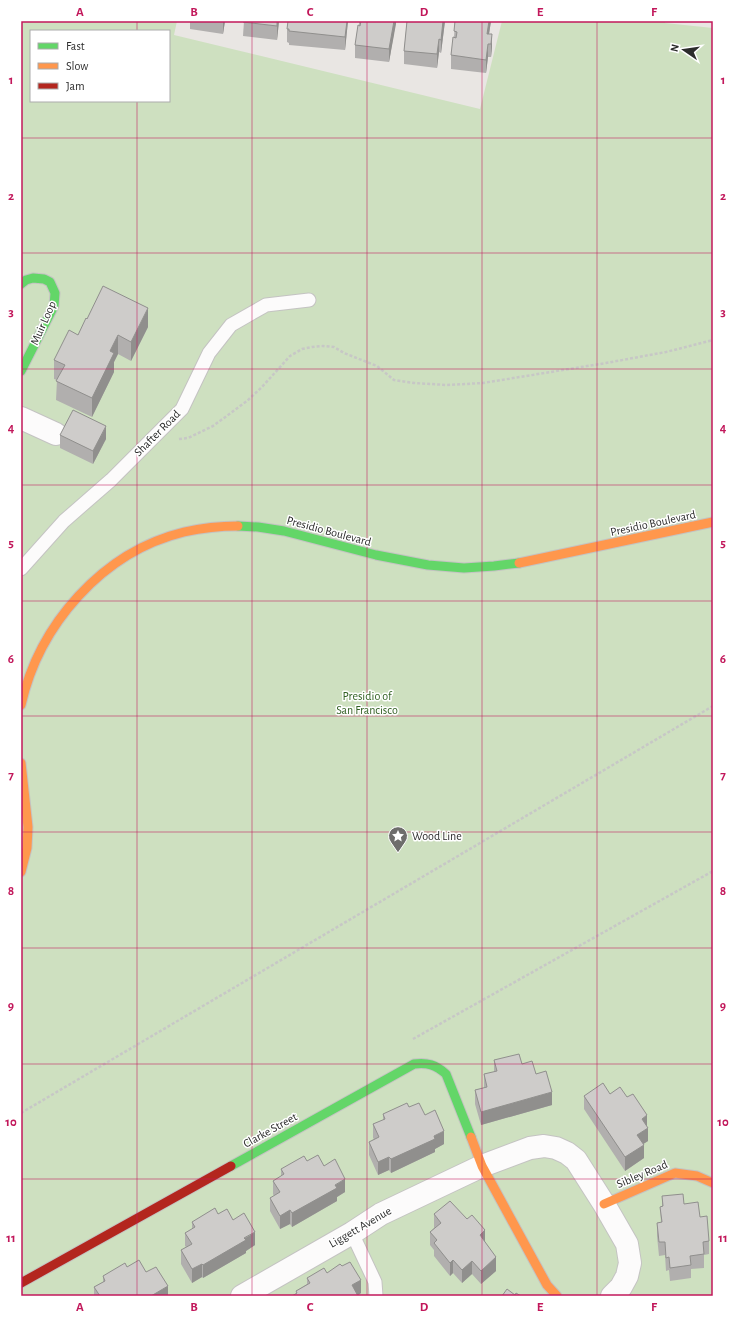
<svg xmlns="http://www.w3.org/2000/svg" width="734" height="1317" font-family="'Alegreya Sans',sans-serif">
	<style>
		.green { fill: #cee0c0; fill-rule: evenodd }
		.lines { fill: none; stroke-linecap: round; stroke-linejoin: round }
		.lane-casing { stroke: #c4c3c2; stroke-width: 15 }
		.street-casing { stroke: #c4c3c2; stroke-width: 24 }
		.fast-casing { stroke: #c4c3c2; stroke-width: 11 }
		.slow-casing { stroke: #c4c3c2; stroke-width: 11 }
		.jam-casing { stroke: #c4c3c2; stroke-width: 11 }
		.path { stroke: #c7c7c6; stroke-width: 2.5; stroke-dasharray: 3 2; stroke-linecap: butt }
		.lane { stroke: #fcfbfb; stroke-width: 13 }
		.street { stroke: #fcfbfb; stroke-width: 22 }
		.fast { stroke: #63d668; stroke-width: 9 }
		.slow { stroke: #ff974d; stroke-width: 9 }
		.jam { stroke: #b3261e; stroke-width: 9 }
		.wall { fill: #b1afae }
		.shaded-wall { fill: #908f8d }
		.building { fill: #ceccca; stroke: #908f8d }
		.grid { fill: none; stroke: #c2185b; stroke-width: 1; stroke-opacity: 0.55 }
		.labels { text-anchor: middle; stroke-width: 3; stroke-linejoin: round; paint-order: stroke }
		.street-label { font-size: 12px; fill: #2c2c2c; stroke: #fff }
		.park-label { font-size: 12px; fill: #326123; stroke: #fff }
		.poi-label { font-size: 12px; fill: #2c2c2c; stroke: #fff; text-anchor: start }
		.neatline { fill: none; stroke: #c2185b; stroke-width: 1.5 }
		.grid-label { font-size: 13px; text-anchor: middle; font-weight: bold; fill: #c2185b }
	</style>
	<rect width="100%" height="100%" fill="#e9e6e3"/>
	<!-- green -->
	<path class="green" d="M21,21h156l-3,14 306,74 22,-88h163v2l48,5v1268h-692zM31,31h138v70h-138z"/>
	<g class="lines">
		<!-- lane casing -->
		<g class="lane-casing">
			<g id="lane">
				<polyline points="21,569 64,521 111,480 182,409 209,353 231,325 266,305 309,300"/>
				<polyline points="352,1233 375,1282 376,1296"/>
			</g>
		</g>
		<!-- street casing -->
		<g class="street-casing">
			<g id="street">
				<polyline points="21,418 56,434"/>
				<polyline points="242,1296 352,1233 381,1214 482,1166 530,1148 544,1146 556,1148 567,1153 576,1160 604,1204 627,1244 630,1263 627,1276 621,1287 612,1296"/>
			</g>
		</g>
		<!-- fast casing -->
		<g class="fast-casing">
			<g id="fast">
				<polyline points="21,284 26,280 33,278 44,279 50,282 55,293 54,306 21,371"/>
				<polyline points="238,526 258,527 284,531 376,555 428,565 464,568 494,566 519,563"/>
				<path d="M231,1166l183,-102c13,-2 22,1 32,10l25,63"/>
			</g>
		</g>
		<!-- slow casing -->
		<g class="slow-casing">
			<g id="slow">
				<polyline points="519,563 713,522"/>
				<path d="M21,705c18,-80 81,-153 163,-173 18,-4 36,-6 54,-6"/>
				<polyline points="21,763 28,827 27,848 21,872"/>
				<polyline points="471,1137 482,1166 547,1285 557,1296"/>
				<polyline points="604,1204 675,1173 697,1176 713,1183"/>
			</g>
		</g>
		<!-- jam casing -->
		<g class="jam-casing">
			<polyline id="jam" points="21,1283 231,1166"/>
		</g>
		<!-- path -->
		<g class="path">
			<polyline points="179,439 188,438 213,426 247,401 262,387 290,356 302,349 312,347 323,346 334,347 344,353 377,366 394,380 414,383 447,385 483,383 606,363 666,352 713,340"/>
			<polyline points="413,1039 713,871"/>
			<polyline points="21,1113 713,706"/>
		</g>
		<!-- lane -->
		<use href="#lane" class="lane"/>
		<!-- street -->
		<use href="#street" class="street"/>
		<!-- fast -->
		<use href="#fast" class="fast"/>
		<!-- slow -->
		<use href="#slow" class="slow"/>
		<!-- jam -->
		<use href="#jam" class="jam"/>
	</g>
	<!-- wall -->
	<g class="wall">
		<polygon points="190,21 225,21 223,34 190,29"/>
		<polygon points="244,21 279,21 277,40 243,36"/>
		<polygon points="348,21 345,50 289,45 289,43 287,42 287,29"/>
		<polygon points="359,21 396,21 389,62 355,58 355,45 359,25"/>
		<polygon points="407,21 445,21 441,53 439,52 437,68 404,64 404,51"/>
		<polygon points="455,21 491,21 489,34 492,47 491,57 488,57 486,73 451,69 451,55 454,38"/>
		<polygon points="87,319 148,327 131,361 118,354 114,362 114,372 92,417 56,400 57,380 54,379 54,360 78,335"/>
		<polygon points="60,435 106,439 93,464 60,448"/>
		<polygon points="494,1060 522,1064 536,1074 552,1105 481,1125 475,1104 475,1090 484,1088 484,1074 494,1072"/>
		<polygon points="610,1094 647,1127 648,1141 643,1144 644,1158 625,1171 584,1109 584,1096"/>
		<polygon points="409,1107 425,1115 444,1144 435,1149 435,1152 391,1173 389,1170 378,1175 369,1155 369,1142 374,1139 373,1138 373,1124 383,1120 383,1114"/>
		<polygon points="307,1161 324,1166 345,1192 337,1197 337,1201 292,1227 290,1224 280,1229 270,1211 270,1198 274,1196 273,1194 273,1181 281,1176 281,1169"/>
		<polygon points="662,1196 684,1204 700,1217 709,1241 709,1254 704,1255 704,1268 691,1269 691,1278 670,1281 669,1270 666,1271 665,1255 659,1256 657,1236 657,1223 661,1222 660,1207 662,1206"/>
		<polygon points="218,1214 233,1220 255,1245 246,1251 246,1253 203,1278 202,1277 192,1283 181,1264 181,1250 186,1247 185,1246 185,1233 192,1229 192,1222"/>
		<polygon points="434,1214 485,1243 496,1271 481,1284 472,1274 462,1283 453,1273 450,1276 434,1256 434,1250 430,1245 430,1232 434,1228"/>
		<polygon points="127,1267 146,1272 168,1296 94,1296 94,1287 103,1282 103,1276"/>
		<polygon points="327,1273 361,1293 358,1295 296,1294 296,1291 307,1284 307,1278"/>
	</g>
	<!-- shaded-wall -->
	<g class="shaded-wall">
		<polygon points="223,21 225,21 223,34"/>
		<polygon points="277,21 279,21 277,40"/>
		<polygon points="347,21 348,21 345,50 345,37"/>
		<polygon points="394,21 396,21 396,24 389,62 389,49"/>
		<polygon points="443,21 445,21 441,53 441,40"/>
		<polygon points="489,21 491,21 487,47 487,34"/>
		<polygon points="492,34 492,47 491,57 491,44"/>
		<polygon points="439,39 439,52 437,68 437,54"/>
		<polygon points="488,44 488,57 486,73 486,60"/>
		<polygon points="148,308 148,327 131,361 131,342"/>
		<polygon points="118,335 118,354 114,362 114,372 92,417 92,398 110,351"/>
		<polygon points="106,426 106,439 93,464 93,451"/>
		<polygon points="552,1092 552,1105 481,1125 481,1112"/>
		<polygon points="647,1115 647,1128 642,1119"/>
		<polygon points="648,1128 648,1141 637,1148 637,1135"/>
		<polygon points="444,1131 444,1144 435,1149 435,1152 391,1173 391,1159 434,1136"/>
		<polygon points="644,1145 644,1158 625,1171 625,1157"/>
		<polygon points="389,1157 389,1170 378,1175 378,1162"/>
		<polygon points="345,1179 345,1192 337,1197 337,1201 292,1227 292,1213"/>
		<polygon points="290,1210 290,1224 280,1229 280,1216"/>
		<polygon points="485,1230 485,1244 480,1235"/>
		<polygon points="255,1232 255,1245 246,1251 246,1253 203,1278 203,1265"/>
		<polygon points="496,1257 496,1271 481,1284 481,1271"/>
		<polygon points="453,1260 453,1273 450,1276 450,1263"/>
		<polygon points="472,1261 472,1274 462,1283 462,1270"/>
		<polygon points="202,1264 202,1277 192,1283 192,1269"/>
		<polygon points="361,1280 361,1293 357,1296 352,1285"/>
		<polygon points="168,1286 168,1296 151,1296"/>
	</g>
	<!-- building -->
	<g class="building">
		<polygon points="244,21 277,21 277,26 243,22"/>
		<polygon points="288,21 347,21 345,37 289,31 289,29 287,29"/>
		<polygon points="361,21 394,21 389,49 355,45 358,25 360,26"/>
		<polygon points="407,21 443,21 441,40 439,39 437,54 404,51"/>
		<polygon points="455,21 489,21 487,34 492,34 491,44 488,44 486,60 451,55 453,37 456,38 457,32 454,31"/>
		<polygon points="103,286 148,308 131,342 118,335 110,351 114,353 92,398 56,381 65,365 54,360 69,330 78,335 86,318 87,319"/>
		<polygon points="73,410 106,426 93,451 60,435"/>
		<polygon points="519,1054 522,1064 532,1061 536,1074 546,1071 552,1092 481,1112 475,1090 487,1087 484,1074 497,1071 494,1060"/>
		<polygon points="603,1083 610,1094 620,1087 627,1097 633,1094 647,1115 642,1119 648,1128 637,1135 644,1145 625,1157 584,1096"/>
		<polygon points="407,1103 409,1107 419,1103 425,1115 435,1110 444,1131 434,1136 435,1139 391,1159 389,1157 378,1162 369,1142 379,1137 373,1124 385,1119 383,1114"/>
		<polygon points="318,1155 324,1166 335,1159 345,1179 335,1185 337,1188 292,1213 290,1210 280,1216 270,1198 280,1192 273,1181 284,1174 281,1169 304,1156 307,1161"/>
		<polygon points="683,1194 684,1204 698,1202 700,1217 707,1216 709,1241 703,1242 704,1254 690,1256 691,1265 670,1268 669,1257 666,1258 665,1242 659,1242 657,1223 662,1222 660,1207 663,1206 662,1196"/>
		<polygon points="450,1201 467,1219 472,1215 485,1230 480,1235 496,1257 481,1271 472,1261 462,1270 453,1260 450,1263 434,1243 437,1240 430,1232 441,1223 434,1214"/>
		<polygon points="215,1208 218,1214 227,1209 233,1220 244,1213 255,1232 244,1238 246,1240 203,1265 202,1264 192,1269 181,1250 192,1244 185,1233 195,1227 192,1222"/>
		<polygon points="139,1260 146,1272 156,1267 168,1286 151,1296 100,1296 94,1287 105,1281 103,1276 125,1263 127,1267"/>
		<polygon points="350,1262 361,1280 352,1285 358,1296 292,1296 297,1293 296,1291 310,1283 307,1278 324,1268 327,1273 340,1264 342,1266"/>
		<polygon points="507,1289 515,1295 516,1293 521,1296 502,1296"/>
	</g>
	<!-- grid -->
	<path class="grid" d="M137,21v10M252,21v1275M367,21v1275M482,21v1275M597,21v1275M137,101v1195M21,138h692M21,253h692M21,369h692M21,485h692M21,601h692M21,716h692M21,832h692M21,948h692M21,1064h692M21,1179h692"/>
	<!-- icons -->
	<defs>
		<g id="sight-pin" transform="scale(1)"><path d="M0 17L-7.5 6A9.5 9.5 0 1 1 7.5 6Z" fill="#6e6d6c" stroke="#fff"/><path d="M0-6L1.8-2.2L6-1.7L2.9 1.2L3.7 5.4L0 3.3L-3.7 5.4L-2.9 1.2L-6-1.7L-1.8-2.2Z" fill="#fff"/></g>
	</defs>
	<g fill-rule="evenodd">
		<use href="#sight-pin" x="398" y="836"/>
	</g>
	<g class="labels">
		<!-- street labels -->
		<g class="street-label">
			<text transform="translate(43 323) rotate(-66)" y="4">Muir Loop</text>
			<text transform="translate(157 433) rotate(-45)" y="4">Shafter Road</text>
			<text transform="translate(653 523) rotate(-12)" y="4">Presidio Boulevard</text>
			<text transform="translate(329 531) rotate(15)" y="4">Presidio Boulevard</text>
			<text transform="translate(270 1130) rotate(-29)" y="4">Clarke Street</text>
			<text transform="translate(642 1174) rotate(-23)" y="4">Sibley Road</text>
			<text transform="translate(360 1227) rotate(-30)" y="4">Liggett Avenue</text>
		</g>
		<!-- park labels -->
		<g class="park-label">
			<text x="367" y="700">Presidio of<tspan x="367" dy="14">San Francisco</tspan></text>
		</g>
		<!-- poi labels -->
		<g class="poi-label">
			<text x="412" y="840">Wood Line</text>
		</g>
	</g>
	<!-- border -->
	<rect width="734" height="1317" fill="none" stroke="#ffffff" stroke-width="44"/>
	<!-- legend -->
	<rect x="30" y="30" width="140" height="72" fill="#ffffff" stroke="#ababab"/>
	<rect x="38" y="43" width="20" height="6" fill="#63d668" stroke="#ababab"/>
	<text x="66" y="50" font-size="12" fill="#2c2c2c">Fast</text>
	<rect x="38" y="63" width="20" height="6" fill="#ff974d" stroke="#ababab"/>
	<text x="66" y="70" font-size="12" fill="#2c2c2c">Slow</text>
	<rect x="38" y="83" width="20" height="6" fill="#b3261e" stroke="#ababab"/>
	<text x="66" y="90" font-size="12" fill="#2c2c2c">Jam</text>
	<!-- north arrow -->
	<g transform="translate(684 50) rotate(283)" stroke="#ffffff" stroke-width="3" paint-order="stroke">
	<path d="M0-3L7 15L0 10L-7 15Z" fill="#2c2c2c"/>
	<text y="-6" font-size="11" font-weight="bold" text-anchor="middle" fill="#2c2c2c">N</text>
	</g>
	<rect x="22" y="22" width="690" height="1273" class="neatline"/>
	<g class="grid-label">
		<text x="80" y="16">A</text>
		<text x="194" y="16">B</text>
		<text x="310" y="16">C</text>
		<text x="424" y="16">D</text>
		<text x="540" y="16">E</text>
		<text x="654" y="16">F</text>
		<text x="11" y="84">1</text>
		<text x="723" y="84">1</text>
		<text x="11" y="200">2</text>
		<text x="723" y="200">2</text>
		<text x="11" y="316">3</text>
		<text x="723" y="316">3</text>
		<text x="11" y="432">4</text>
		<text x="723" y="432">4</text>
		<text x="11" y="547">5</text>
		<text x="723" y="547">5</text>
		<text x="11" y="663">6</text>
		<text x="723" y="663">6</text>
		<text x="11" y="779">7</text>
		<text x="723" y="779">7</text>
		<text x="11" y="895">8</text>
		<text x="723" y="895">8</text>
		<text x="11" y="1010">9</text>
		<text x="723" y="1010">9</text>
		<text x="11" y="1126">10</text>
		<text x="723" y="1126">10</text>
		<text x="11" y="1242">11</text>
		<text x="723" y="1242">11</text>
		<text x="80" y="1311">A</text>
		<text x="194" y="1311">B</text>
		<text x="310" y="1311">C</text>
		<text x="424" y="1311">D</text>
		<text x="540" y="1311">E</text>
		<text x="654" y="1311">F</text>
	</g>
</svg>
